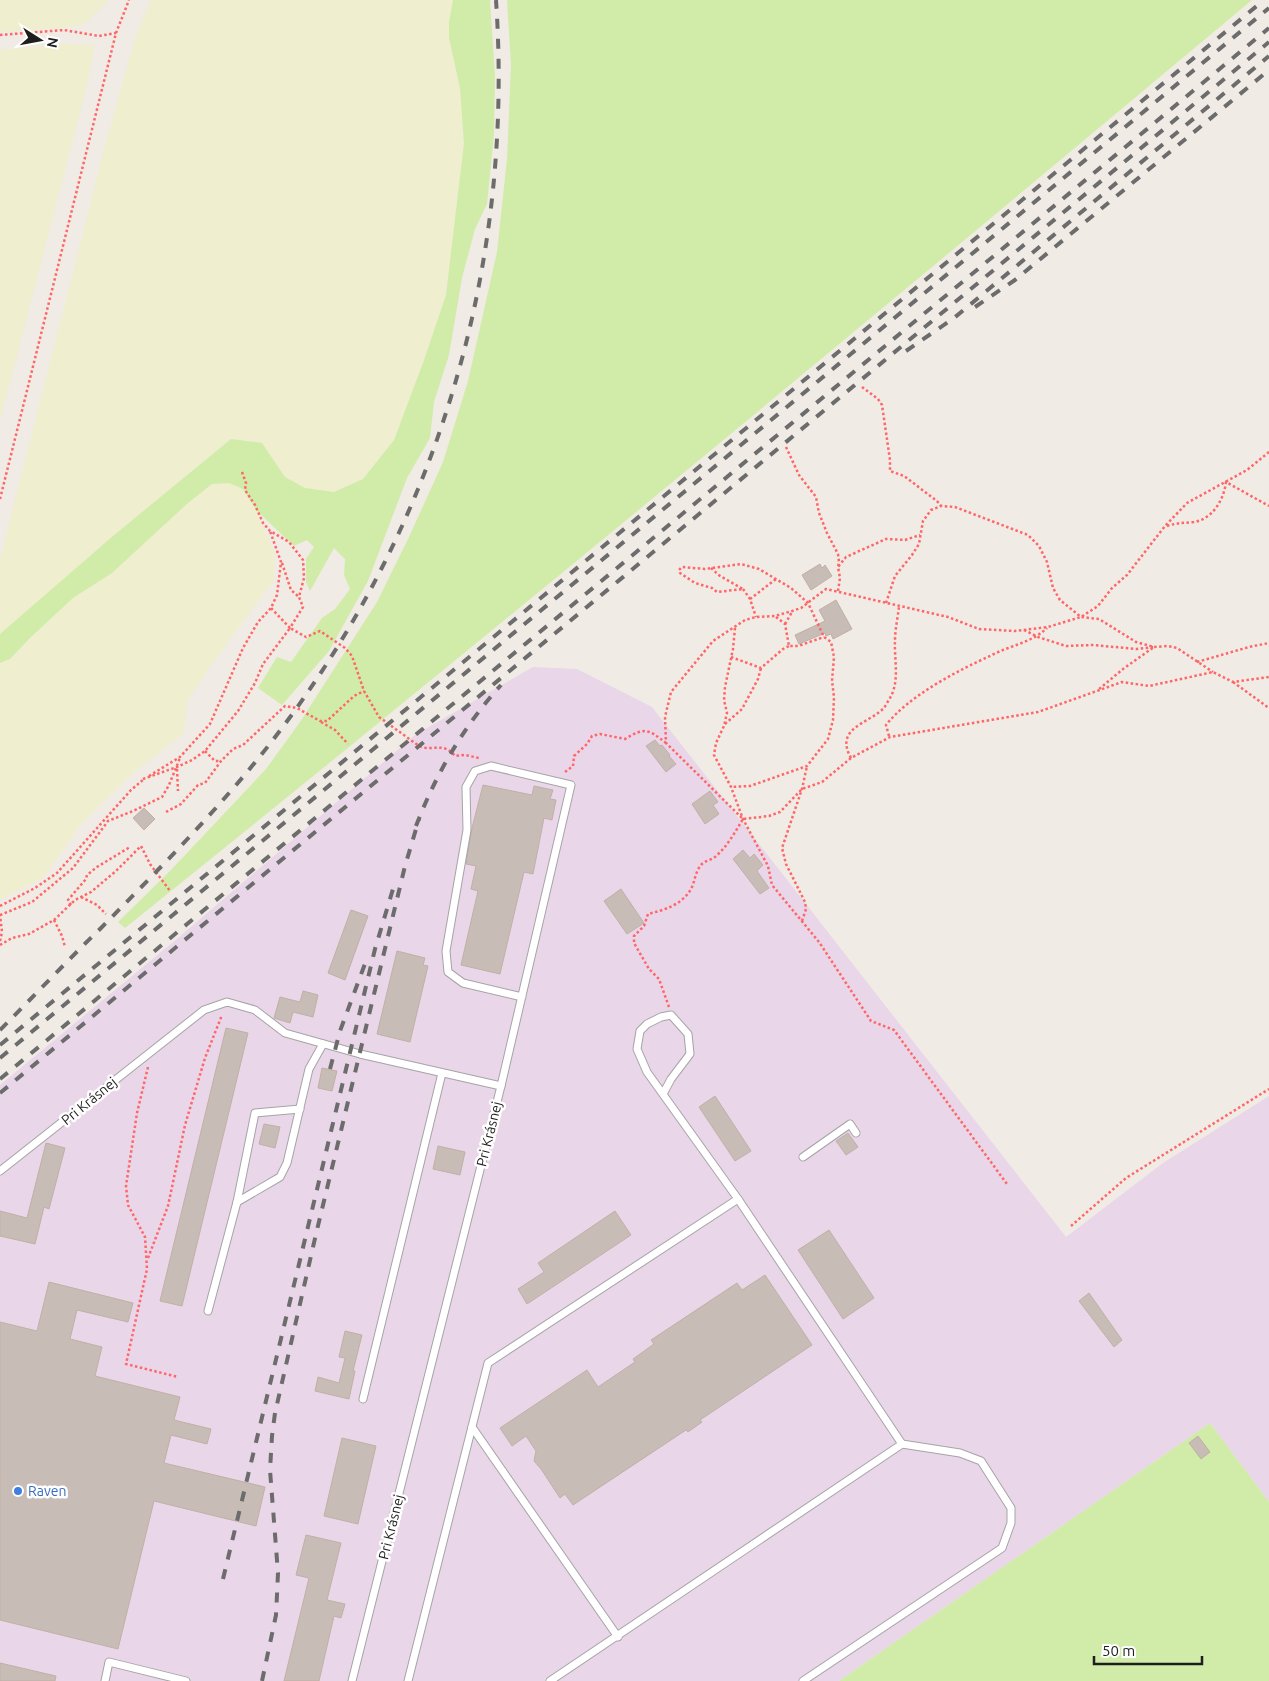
<svg xmlns="http://www.w3.org/2000/svg" width="1269" height="1681" font-family="Ubuntu,sans-serif">
	<style>
		.industrial { fill: #e9d6e8 }
		.farmland { fill: #efeecf }
		.grass { fill: #d1eca8 }
		.building { fill: #c8bcb7; stroke: #c2afa6 }
		.lines { fill: none; stroke-linecap: round; stroke-linejoin: round }
		.lane-casing { stroke: #a5a5a5; stroke-width: 9 }
		.path { stroke: #ff6668; stroke-width: 2.5; stroke-dasharray: 2.5 2.5; stroke-linecap: butt }
		.lane { stroke: #fff; stroke-width: 7 }
		.rail { stroke: #6c6c6c; stroke-width: 4; stroke-dasharray: 10 10; stroke-linecap: butt }
		.shop-dot { fill: #3f7fe0; stroke: #fff; stroke-width: 2 }
		.labels { text-anchor: middle; stroke-width: 5; stroke-linejoin: round; paint-order: stroke }
		.street-label { font-size: 14px; fill: #1e1e1e; stroke: #fff }
		.shop-label { font-size: 14px; fill: #366cbe; stroke: #fff; text-anchor: start }
	</style>
	<rect width="100%" height="100%" fill="#f0ebe4"/>
	<!-- industrial -->
	<polygon class="industrial" points="533,667 577,669 652,707 1066,1237 1163,1163 1269,1096 1269,1502 1210,1423 839,1681 0,1681 0,1085 178,938 415,735"/>
	<!-- farmland -->
	<g class="farmland">
		<polygon points="0,0 109,0 83,25 62,28 0,32"/>
		<polygon points="151,0 453,0 449,22 449,38 460,88 464,143 446,295 424,360 394,440 363,479 334,492 305,488 285,477 262,443 231,439 113,536 0,634 0,559 106,142 136,35"/>
		<polygon points="60,44 95,45 87,85 0,421 0,50"/>
		<polygon points="229,483 243,489 257,511 275,554 274,580 209,668 187,702 183,734 132,774 81,824 43,878 0,900 0,663 11,659 30,638 73,598 112,573 188,503 212,484"/>
	</g>
	<!-- grass -->
	<g class="grass">
		<polygon points="453,0 490,0 495,76 494,134 487,204 475,229 462,278 449,355 434,402 430,438 407,478 368,581 329,651 282,705 258,688 277,657 291,662 322,618 335,609 350,589 344,575 345,559 334,548 310,591 306,582 306,559 314,547 307,540 294,546 257,511 243,489 229,483 212,484 188,503 112,573 73,598 30,638 10,659 0,663 0,634 113,536 231,439 262,443 285,477 305,488 334,492 363,479 394,440 424,360 446,295 464,143 460,88 449,38 449,22"/>
		<path d="M507,0h745c-373,312 -747,623 -1127,928l-7,-6 52,-51 96,-102 34,-47 77,-120 32,-65 34,-75 25,-81 29,-129 10,-93 4,-94z"/>
		<polygon points="1210,1423 1269,1502 1269,1681 839,1681"/>
	</g>
	<!-- building -->
	<g class="building">
		<polygon points="820,564 822,568 825,565 832,576 811,590 802,575"/>
		<polygon points="836,600 852,629 833,639 831,634 826,636 825,633 799,644 795,635 825,621 819,610"/>
		<polygon points="655,740 660,746 662,745 670,755 669,756 676,764 666,772 646,746"/>
		<polygon points="483,785 532,795 534,786 553,790 550,799 556,800 552,820 544,818 533,874 524,872 500,974 461,965 478,891 471,889 476,866 466,864 472,828"/>
		<polygon points="710,791 718,802 713,805 719,814 705,824 692,804"/>
		<polygon points="144,808 155,819 144,830 133,818"/>
		<polygon points="743,850 750,858 754,854 763,865 757,871 769,888 760,894 733,859"/>
		<polygon points="621,889 644,923 627,934 604,901"/>
		<polygon points="351,910 368,916 345,980 328,973"/>
		<polygon points="397,951 425,958 423,965 428,966 410,1042 377,1034"/>
		<polygon points="303,991 318,995 313,1017 293,1012 290,1023 274,1018 280,997 300,1002"/>
		<polygon points="226,1028 248,1033 182,1306 160,1301"/>
		<polygon points="322,1068 337,1071 332,1091 318,1088"/>
		<polygon points="715,1096 751,1151 735,1161 699,1107"/>
		<polygon points="264,1124 280,1127 275,1148 259,1144"/>
		<polygon points="848,1133 858,1147 846,1155 836,1141"/>
		<polygon points="46,1143 65,1148 49,1209 44,1207 35,1244 0,1236 0,1211 27,1218"/>
		<polygon points="438,1146 465,1152 460,1175 433,1169"/>
		<polygon points="615,1211 631,1235 527,1304 518,1289 544,1272 538,1263"/>
		<polygon points="829,1230 874,1298 843,1319 798,1250"/>
		<polygon points="765,1275 812,1345 700,1420 702,1422 688,1432 686,1430 573,1505 565,1494 560,1498 541,1469 534,1461 536,1451 526,1436 512,1446 500,1428 587,1370 598,1387 635,1362 633,1359 654,1344 651,1340 737,1283 742,1290"/>
		<polygon points="49,1282 133,1303 128,1322 77,1310 70,1339 102,1347 95,1376 180,1397 174,1420 211,1429 207,1444 171,1435 164,1463 265,1487 256,1526 154,1501 118,1649 0,1620 0,1322 37,1331"/>
		<polygon points="1089,1293 1122,1340 1114,1347 1079,1301"/>
		<polygon points="345,1331 362,1335 353,1371 355,1371 349,1399 315,1391 318,1377 339,1383 345,1358 339,1357"/>
		<polygon points="1198,1436 1210,1452 1201,1459 1189,1443"/>
		<polygon points="342,1438 376,1446 358,1524 324,1516"/>
		<polygon points="306,1535 341,1543 327,1600 345,1604 341,1618 334,1616 319,1681 284,1681 309,1578 296,1575"/>
		<polygon points="0,1663 56,1676 55,1681 0,1681"/>
	</g>
	<g class="lines">
		<!-- lane casing -->
		<g class="lane-casing">
			<g id="lane">
				<polyline points="501,1086 571,785 491,766 475,771 466,787 467,830 446,951 448,972 463,983 522,997"/>
				<polyline points="803,1157 850,1124 856,1133"/>
				<polyline points="0,1171 204,1010 227,1002 255,1010 285,1033 360,1054 501,1086 352,1681"/>
				<polyline points="237,1202 255,1113 300,1109"/>
				<polyline points="208,1311 237,1202 280,1177 287,1163 309,1069 323,1044"/>
				<polyline points="363,1399 442,1073"/>
				<polyline points="472,1427 618,1637"/>
				<polyline points="105,1681 109,1662 186,1681"/>
				<polyline points="408,1681 488,1363 738,1199 647,1072 637,1049 640,1031 647,1024 661,1017 671,1015 688,1034 690,1054 671,1079 663,1094"/>
				<polyline points="550,1681 902,1444 738,1199"/>
				<polyline points="803,1681 1002,1548 1011,1523 1011,1508 981,1461 960,1453 902,1444"/>
			</g>
		</g>
		<!-- path -->
		<g class="path">
			<polyline points="0,35 64,30 99,36 116,33"/>
			<polyline points="862,387 878,399 882,405 890,460 890,471 904,476 937,501 941,506"/>
			<polyline points="786,447 799,475 816,497 819,513 827,533 838,554 839,562 838,567"/>
			<polyline points="1269,452 1247,470 1187,503 1165,526 1127,575 1112,588 1098,606 1081,617 1048,627 1015,631 979,629 948,617 826,589 801,608 792,611 775,616 756,617 745,620 713,641 671,692 665,717 666,743 743,819 769,816 780,812 802,789 822,782 851,758 890,737 1038,712 1122,682 1149,686 1213,672 1233,682 1269,677"/>
			<polyline points="242,472 246,483 245,490 255,505 263,523 270,531 289,542 303,560 304,578 299,597 303,607 290,628 271,608"/>
			<polyline points="0,499 116,33 129,0"/>
			<path d="M1167,526c9,-3 17,-3 27,-4 19,-3 30,-23 32,-40l43,24"/>
			<polyline points="282,563 291,590 299,597"/>
			<polyline points="711,568 720,576 743,589 717,592 712,588 695,583 680,573 679,570 682,567 705,569 741,564 759,569 791,588 808,603 824,637 831,642 834,657 832,681 834,697 833,720 828,739 807,766 750,786 731,787"/>
			<polyline points="743,589 750,599 756,617"/>
			<polyline points="838,591 840,578 838,567 846,557 886,539 905,540 920,535"/>
			<polyline points="750,599 776,579"/>
			<polyline points="886,603 895,576 912,555 919,544 923,521 931,510 941,506 955,507 1028,535 1039,546 1047,562 1053,588 1060,600 1081,617 1099,619 1136,642 1154,647 1168,646 1177,648 1213,672"/>
			<polyline points="776,617 785,624 789,646 798,646 824,637"/>
			<polyline points="785,624 792,612"/>
			<polyline points="735,628 733,649 725,687 724,700 727,713 724,726 716,743 714,755 731,787 743,819 768,866 772,885 819,942 871,1021 894,1030 1007,1184"/>
			<polyline points="1024,630 1038,637 1066,646 1092,645 1137,649 1154,647 1123,669 1098,690"/>
			<polyline points="731,657 761,668 783,649 789,646"/>
			<polyline points="1197,662 1249,647 1269,643"/>
			<polyline points="1233,682 1269,708"/>
			<polyline points="321,722 335,730 348,744"/>
			<polyline points="725,724 742,709 758,679 761,668"/>
			<path d="M889,736l-3,-11c24,-30 71,-54 106,-70 19,-10 39,-12 55,-27"/>
			<polyline points="205,751 215,761 221,761"/>
			<path d="M851,758c-17,-30 17,-34 33,-50 2,-3 4,-7 6,-10 10,-17 4,-39 5,-57 0,-12 3,-24 4,-35"/>
			<polyline points="177,769 178,791"/>
			<path d="M565,772l8,-6 1,-10 13,-12 5,-8 8,-2 25,5c20,-12 23,-10 41,4"/>
			<polyline points="149,776 180,757 210,724 243,648 258,622 271,608 277,595 281,562 270,531"/>
			<path d="M143,779l34,-12 15,-7 13,-9 33,-40 17,-28 8,-19 27,-36 16,9 14,-6 25,17 7,8 12,35 15,26 40,29c13,6 24,-5 36,10l10,-1 14,3"/>
			<polyline points="166,812 181,804 198,785 205,783 221,761 233,749 243,745 285,706 297,708 320,721 327,721 354,696 364,691"/>
			<polyline points="81,897 97,905 106,914"/>
			<polyline points="71,905 68,900 86,879 87,875 97,867 130,847"/>
			<polyline points="0,906 35,888 57,873 131,790 144,779"/>
			<polyline points="0,915 32,902 73,868 108,821 133,811 162,797 169,785 180,758"/>
			<polyline points="54,920 62,936 65,947"/>
			<polyline points="802,921 806,909 805,902 786,864 782,848 802,789 807,766"/>
			<polyline points="0,941 2,932 0,915"/>
			<polyline points="0,945 12,938 29,934 54,920 75,900 91,892 116,871 141,846 150,864 170,891"/>
			<path d="M669,1007l-10,-28 -10,-10 -15,-26v-7l10,-10 4,-12c16,-4 34,-9 43,-25 4,-7 4,-18 11,-25 3,-3 9,-4 13,-7 12,-10 20,-25 28,-38"/>
			<polyline points="148,1067 137,1113 126,1186 128,1205 145,1237 147,1269 126,1364 178,1377"/>
			<polyline points="1071,1226 1126,1178 1269,1089"/>
			<polyline points="148,1258 168,1206 185,1125 205,1058 222,1015"/>
		</g>
		<!-- lane -->
		<use href="#lane" class="lane"/>
		<!-- rail -->
		<g class="rail">
			<polyline points="975,307 1015,280 1269,70"/>
			<polyline points="906,351 954,318 1269,56"/>
			<path d="M416,826c20,-52 47,-99 85,-141"/>
			<path d="M0,1030c34,-34 67,-69 101,-102 64,-65 129,-130 184,-204 156,-210 229,-463 211,-724"/>
			<polyline points="0,1045 1264,0"/>
			<polyline points="0,1058 1269,8"/>
			<polyline points="330,1069 340,1031 366,961"/>
			<polyline points="0,1079 1269,28"/>
			<polyline points="0,1093 1269,42"/>
			<polyline points="223,1579 375,949 393,889"/>
			<polyline points="262,1681 276,1615 277,1595 278,1573 270,1470 272,1436 275,1413 316,1234 405,866 419,819"/>
		</g>
	</g>
	<!-- markers -->
	<circle class="shop-dot" cx="18" cy="1491" r="5"/>
	<g class="labels">
		<!-- street labels -->
		<g class="street-label">
			<text transform="translate(89 1101) rotate(-39)" y="5">Pri Krásnej</text>
			<text transform="translate(489 1134) rotate(-76)" y="5">Pri Krásnej</text>
			<text transform="translate(391 1527) rotate(-76)" y="5">Pri Krásnej</text>
		</g>
		<!-- shop labels -->
		<g class="shop-label">
			<text x="28" y="1496">Raven</text>
		</g>
	</g>
	<!-- north arrow -->
	<g transform="translate(40 40) rotate(101)" stroke="#ffffff" stroke-width="4" paint-order="stroke">
	<path d="M0-4L9 19L0 12L-9 19Z" fill="#1e1e1e"/>
	<text y="-8" font-size="14" font-weight="bold" text-anchor="middle" fill="#1e1e1e">N</text>
	</g>
	<!-- scale -->
	<path d="M1094 1656v8h108v-8" fill="none" stroke="#1e1e1e" stroke-width="2.5"/>
	<text x="1102" y="1656" font-size="15" fill="#1e1e1e" stroke="#ffffff" stroke-width="4" paint-order="stroke">50 m</text>
</svg>
